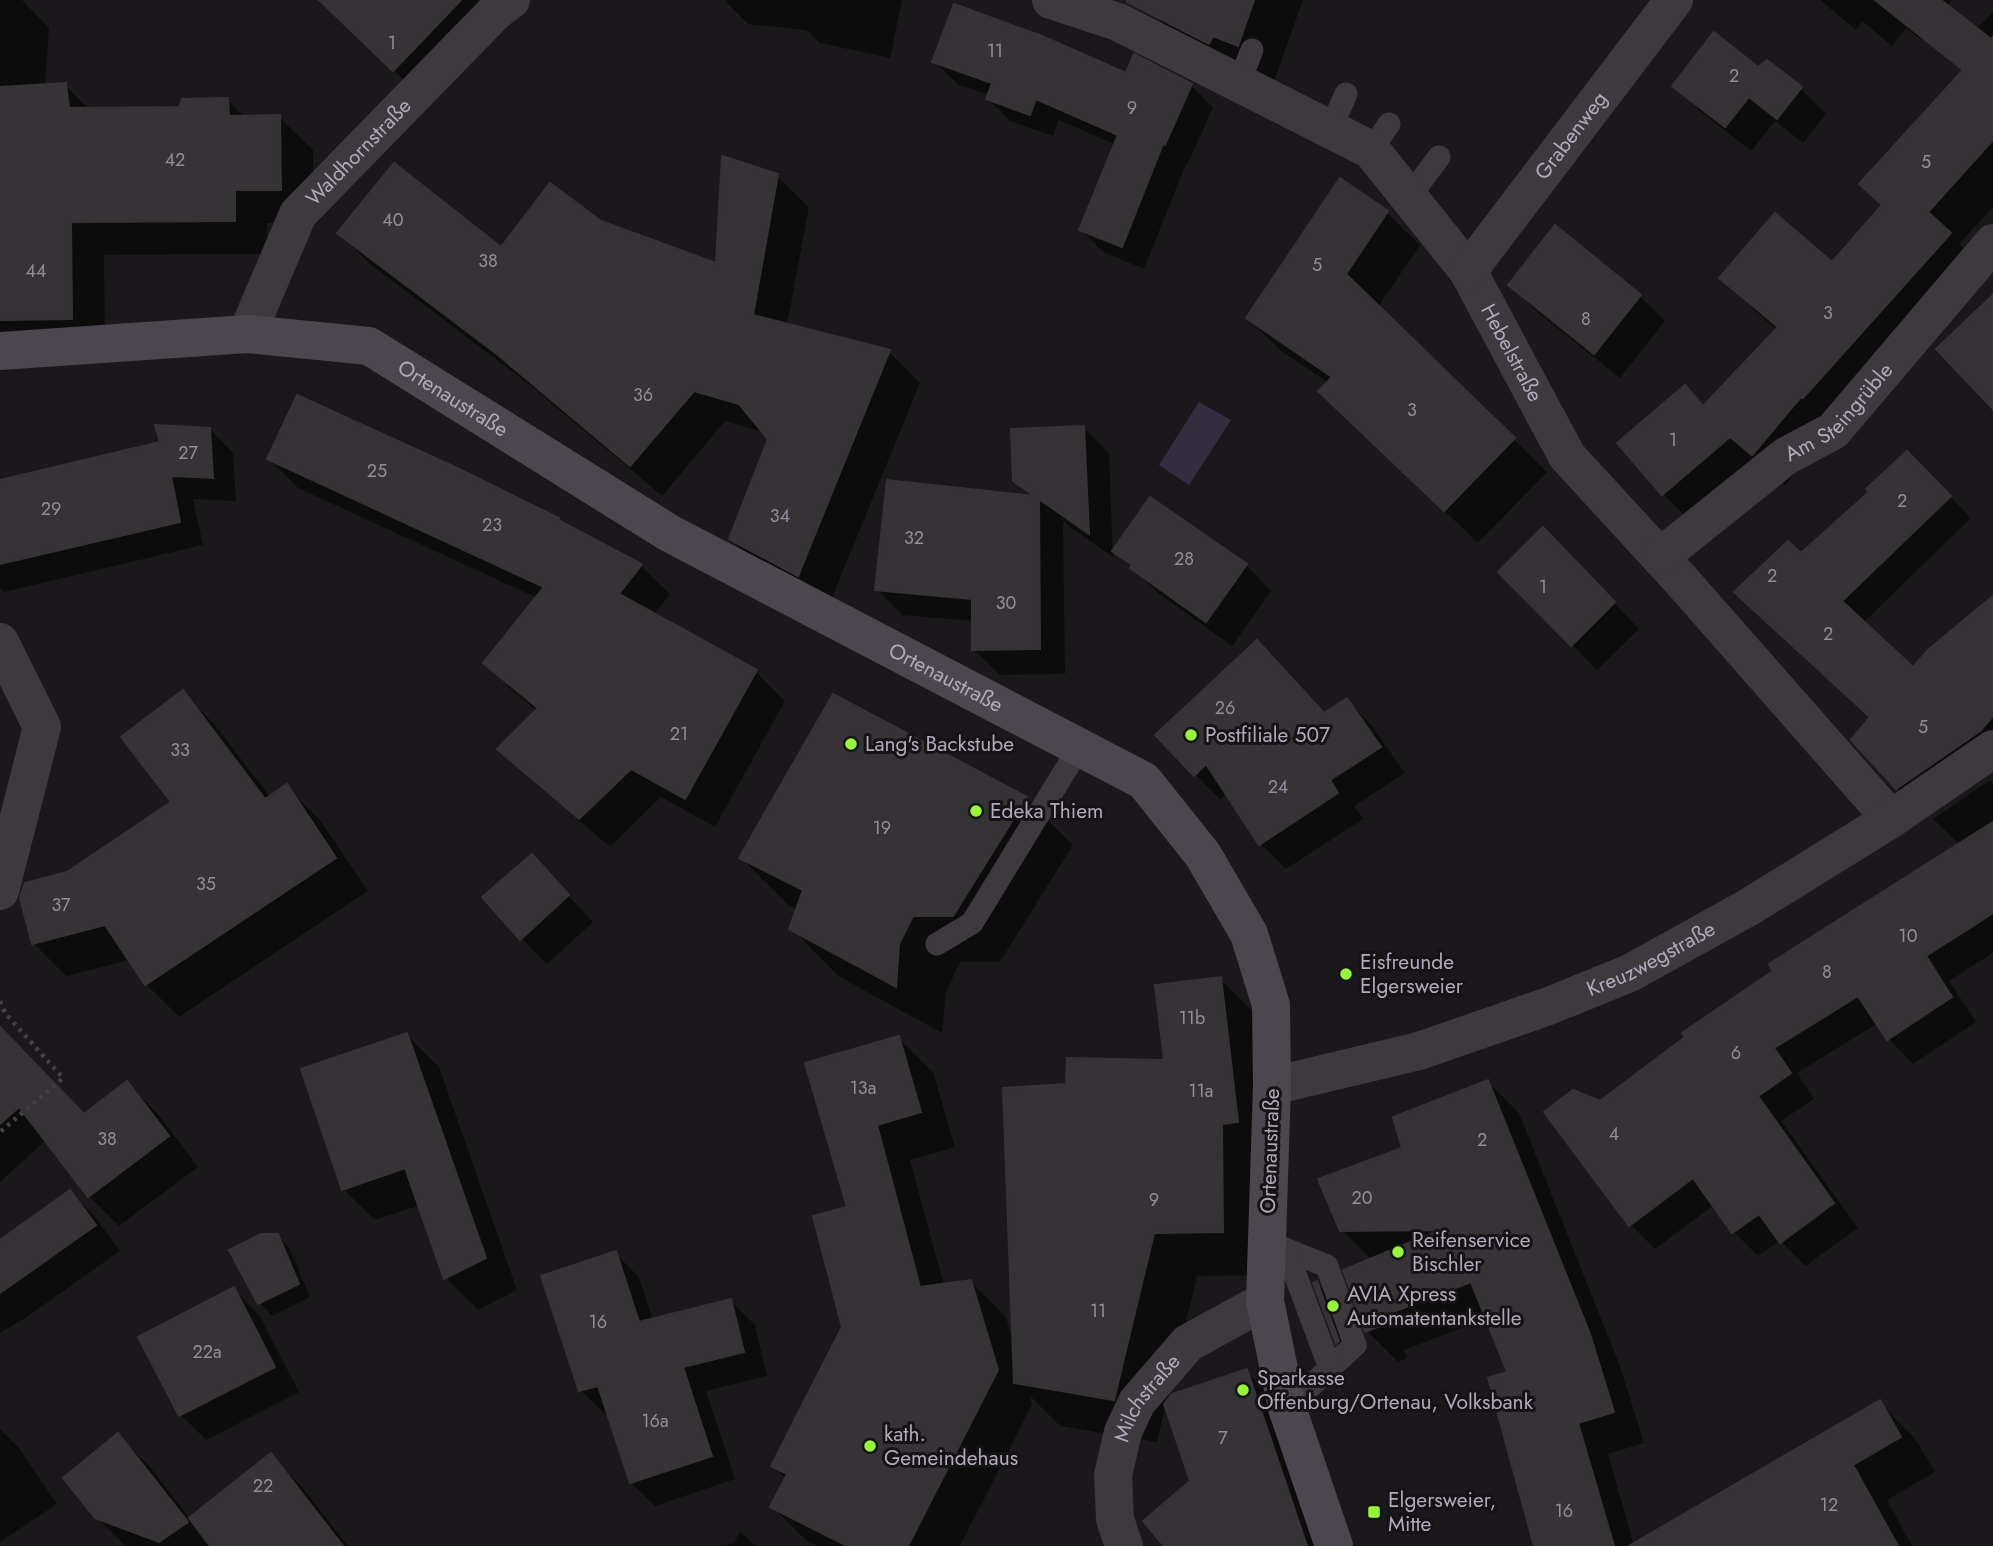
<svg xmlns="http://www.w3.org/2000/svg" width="1993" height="1546" font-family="Jost,sans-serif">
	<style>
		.water { fill: #322d3f }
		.shadow { fill: #0007 }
		.building { fill: #363336; stroke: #363236; stroke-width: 2 }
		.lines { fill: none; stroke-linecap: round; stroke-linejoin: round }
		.path { stroke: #433f46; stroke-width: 4.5; stroke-dasharray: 3.5 5; stroke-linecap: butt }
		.lane { stroke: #3d393f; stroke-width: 23 }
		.street { stroke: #3d393f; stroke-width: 38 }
		.secondary { stroke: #4c474f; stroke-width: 38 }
		.poi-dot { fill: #96f733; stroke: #151315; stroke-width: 2.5 }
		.labels { text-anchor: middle; stroke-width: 6; stroke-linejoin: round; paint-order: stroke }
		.number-label { font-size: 18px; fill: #938c99 }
		.street-label { font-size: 21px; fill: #b2aaba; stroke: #151315 }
		.poi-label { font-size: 21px; fill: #b2aaba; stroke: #151315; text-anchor: start }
	</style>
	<rect width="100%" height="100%" fill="#1a181a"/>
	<!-- water -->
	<polygon class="water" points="1199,402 1231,420 1189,485 1159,465"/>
	<!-- shadow -->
	<g class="shadow">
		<polygon points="0,0 22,0 49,28 45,86 65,85 90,110 180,108 227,100 245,117 279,117 313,150 313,223 267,223 268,254 104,255 105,352 0,341"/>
		<polygon points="351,0 517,0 419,95 362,40"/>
		<polygon points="727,0 902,0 890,58 820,43 806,30 748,24 727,3"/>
		<polygon points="1157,0 1303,0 1274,81 1189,50 1152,13"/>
		<polygon points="1820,0 1952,0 1920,39 1906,28 1892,46 1862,21 1856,30"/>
		<polygon points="1993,12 1993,207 1959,244 1981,266 1834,427 1785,485 1763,468 1695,526 1663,494 1685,388 1705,407 1777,330 1754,310 1722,278 1833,264 1884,206 1964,72 1949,57"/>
		<polygon points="934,61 1127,75 1191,85 1213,108 1187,165 1186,164 1144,269 1103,252 1081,230 1116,145 1059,120 1053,136 1010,121 988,99 989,95 957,84"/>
		<polygon points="1767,62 1801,89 1826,114 1803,143 1775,121 1751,151 1700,111 1675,86 1758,69"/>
		<polygon points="777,176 809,207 787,325 889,352 920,383 829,605 762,570 731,539 770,438 766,433 725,421 662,496 531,386 370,264 339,233 502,249 600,223 718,266"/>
		<polygon points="1341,181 1387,213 1420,245 1378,307 1547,472 1478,543 1354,424 1329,383 1281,351 1248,318"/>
		<polygon points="1510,284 1640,296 1665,321 1620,378 1535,310"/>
		<polygon points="1083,427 1109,453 1113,557 1063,522 1065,674 1000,675 974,650 974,621 902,615 877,589 1032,497 1015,480"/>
		<polygon points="210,429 233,453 236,501 193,499 203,545 4,592 0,588 0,481 163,443"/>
		<polygon points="1907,453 1971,518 1863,623 1913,670 1984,606 1993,595 1993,758 1919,809 1897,788 1871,718 1758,613 1801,556 1871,492"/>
		<polygon points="269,459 558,520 563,524 640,565 670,594 654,615 756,672 785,701 715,827 661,797 610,847 529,778 500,749 537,711 514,692 485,663 537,598 298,488"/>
		<polygon points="1151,499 1246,565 1271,591 1232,646 1158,593 1114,551"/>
		<polygon points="1568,555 1639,629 1597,670 1501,572"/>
		<polygon points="182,692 215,725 270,797 287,787 320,820 368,891 179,1017 146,984 130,960 66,976 33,943 68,874 174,802"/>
		<polygon points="1347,700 1372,726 1405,773 1354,806 1363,819 1286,869 1261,844 1227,793 1220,800 1158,735 1325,714"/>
		<polygon points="1990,780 1993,783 1993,953 1949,981 1976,1022 1913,1064 1889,1039 1878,1023 1797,1073 1814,1099 1781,1121 1858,1228 1805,1266 1780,1240 1758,1256 1734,1232 1714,1205 1655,1249 1631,1225 1600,1103 1960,845 1933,819"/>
		<polygon points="1026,798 1073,845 1000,962 960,962 946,992 942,1033 838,976 791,928 798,910 788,905 741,858"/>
		<polygon points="531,856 593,922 547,964 522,939"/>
		<polygon points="1220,979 1264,1023 1266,1275 1197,1276 1166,1404 1246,1371 1272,1397 1323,1546 1166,1546 1192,1481 1166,1405 1157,1442 1060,1426 1029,1395 1032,1405 960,1546 816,1546 807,1541 772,1507 786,1479 773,1466 844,1327 849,1208 898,1038 933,1072 955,1147 910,1160 944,1285 971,1282 1006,1317 1013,1342 1068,1085 1166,1061"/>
		<polygon points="0,1029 83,1116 127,1083 157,1113 198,1167 119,1226 89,1196 46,1140 0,1182"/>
		<polygon points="407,1035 439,1067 517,1290 478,1310 446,1278 420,1205 375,1220 343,1189"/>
		<polygon points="1488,1082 1519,1113 1620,1366 1644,1443 1608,1454 1634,1546 1536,1546 1510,1373 1488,1318 1404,1350 1407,1358 1398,1362 1367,1331 1372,1260 1342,1230 1404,1149"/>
		<polygon points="70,1192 95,1217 120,1251 24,1319 0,1333 0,1242"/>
		<polygon points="278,1236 290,1249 310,1297 272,1316 260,1303"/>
		<polygon points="615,1253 639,1277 653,1320 731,1301 755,1325 767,1376 706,1391 735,1479 655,1506 631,1483 608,1413 605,1414 581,1391"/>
		<polygon points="1317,1283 1329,1295 1349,1355 1337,1343 1315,1284"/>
		<polygon points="234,1289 259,1315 299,1392 206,1440 181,1415"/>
		<polygon points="1879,1402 1914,1437 1935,1472 1887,1500 1912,1546 1708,1546"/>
		<polygon points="0,1429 19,1448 57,1504 0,1542"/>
		<polygon points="118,1435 150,1467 190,1519 271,1456 302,1487 348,1546 125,1546 96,1517"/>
		<polygon points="740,1531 755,1546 723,1546 734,1543"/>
	</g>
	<!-- building -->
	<g class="building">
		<polygon points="319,0 461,0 393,71"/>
		<polygon points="1127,0 1254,0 1238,46 1213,36 1209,44 1127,2"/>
		<polygon points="1875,0 1941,0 1991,39 1993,37 1993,140 1928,212 1951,233 1803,398 1801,397 1752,455 1730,437 1662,495 1617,443 1685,385 1703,406 1778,327 1719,278 1775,213 1832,262 1882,205 1859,184 1963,70"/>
		<polygon points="954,4 1042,36 1126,73 1134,54 1192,84 1165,145 1163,144 1122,247 1079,230 1118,135 1036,99 1030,115 986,99 992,83 932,62"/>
		<polygon points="1714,32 1758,67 1767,60 1802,87 1777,119 1749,97 1725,127 1672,86"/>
		<polygon points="66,83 69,108 179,107 182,99 228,98 229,116 280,115 281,190 235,190 235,221 71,222 72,319 0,320 0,87"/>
		<polygon points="722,156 778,174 753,315 890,350 798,576 729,539 768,439 739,404 694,391 630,466 498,355 337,233 394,163 501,247 550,183 601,221 716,263"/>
		<polygon points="1340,178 1388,211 1346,274 1515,438 1444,511 1318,391 1332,377 1246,318"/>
		<polygon points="1555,225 1641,295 1594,354 1508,285"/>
		<polygon points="1993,295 1993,409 1936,349"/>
		<polygon points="297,395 455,467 559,518 558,520 642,564 619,594 757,670 685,799 631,769 579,819 497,749 538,708 483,663 544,587 267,459"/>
		<polygon points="155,425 210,428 213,478 171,476 180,522 0,564 0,480 160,442"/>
		<polygon points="1084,426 1089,534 1039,499 1040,649 972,650 972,599 875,590 887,480 1034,496 1013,481 1011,429"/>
		<polygon points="1907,451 1951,496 1842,601 1913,667 1929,649 1993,596 1993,716 1980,731 1896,789 1851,740 1870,717 1734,592 1788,541 1801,553 1869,492 1866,489"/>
		<polygon points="1150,497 1247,564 1206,622 1130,568 1132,565 1112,551"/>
		<polygon points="1543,527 1615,602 1571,646 1498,572"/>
		<polygon points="1257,640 1324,713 1347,698 1381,747 1330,780 1338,793 1259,845 1206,764 1194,776 1155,735"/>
		<polygon points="183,690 265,799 287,784 336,858 145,985 105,925 32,944 20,898 25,883 67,872 171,802 121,737"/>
		<polygon points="833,694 1027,797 953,916 913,916 899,944 896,987 789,929 803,890 739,858"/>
		<polygon points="1993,822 1993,913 1926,956 1952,997 1887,1040 1858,996 1774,1048 1791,1073 1758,1096 1834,1203 1780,1243 1759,1214 1732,1233 1693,1178 1629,1226 1544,1112 1573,1090 1600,1101 1685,1037 1682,1033 1773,971 1769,964"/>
		<polygon points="532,854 569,895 520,940 482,897"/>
		<polygon points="1221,977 1238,1122 1222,1124 1223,1232 1154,1233 1114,1400 1014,1383 1003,1088 1066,1084 1067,1058 1164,1060 1155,985"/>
		<polygon points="0,1027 84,1114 127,1081 169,1136 88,1197 19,1107 0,1124"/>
		<polygon points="407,1033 486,1258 444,1279 405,1168 342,1190 301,1069"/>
		<polygon points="899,1036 921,1112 877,1125 920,1287 971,1280 998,1370 908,1546 847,1546 770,1507 787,1474 771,1466 842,1327 813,1216 847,1207 805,1063"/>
		<polygon points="1488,1080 1590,1334 1614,1412 1578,1423 1614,1546 1534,1546 1488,1378 1507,1372 1471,1282 1375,1319 1378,1327 1365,1332 1343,1270 1440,1230 1340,1231 1318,1179 1402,1148 1393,1117"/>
		<polygon points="70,1190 96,1225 0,1293 0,1240"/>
		<polygon points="261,1234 278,1234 299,1284 258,1304 229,1250"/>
		<polygon points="616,1251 639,1322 731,1299 744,1352 683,1367 712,1456 630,1483 598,1386 579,1391 541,1276"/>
		<polygon points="1317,1281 1339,1341 1336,1344 1313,1283"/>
		<polygon points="234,1287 275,1367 179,1416 138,1337"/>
		<polygon points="1247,1369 1307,1546 1164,1546 1143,1521 1190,1481 1164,1404 1172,1394"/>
		<polygon points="1880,1400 1901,1437 1853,1465 1898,1546 1629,1546"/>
		<polygon points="118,1433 188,1522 159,1542 95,1518 63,1478"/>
		<polygon points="271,1453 343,1546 210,1546 189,1518"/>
	</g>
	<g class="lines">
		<!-- path -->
		<polyline class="path" points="0,1001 5,1013 63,1078 0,1132"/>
		<!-- lane -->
		<g class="lane">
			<polyline points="1239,83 1252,50"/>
			<polyline points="1330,130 1346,94"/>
			<polyline points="1371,150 1389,124"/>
			<polyline points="1409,197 1439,157"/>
			<polyline points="937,944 972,923 1079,748"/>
			<polyline points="1267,1242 1327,1266 1355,1345 1287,1408"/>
			<polyline points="1286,1250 1330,1368"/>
		</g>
		<!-- street -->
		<g class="street">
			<path id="s1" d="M1051,0l67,22 253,128 97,121 99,185 113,123 211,240"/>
			<path id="s2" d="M1468,271l206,-271"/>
			<path id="s3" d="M247,334l51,-120 198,-203 15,-11"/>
			<path id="s4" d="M1660,557l126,-101 47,-25 160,-188"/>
			<polyline points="0,642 42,727 0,891"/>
			<path id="s5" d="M1272,1086l147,-35 127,-44 84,-34 119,-66 142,-88 102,-70"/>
			<path id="s6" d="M1124,1546l-9,-27 -2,-44 10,-43 14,-30 51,-59 77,-42"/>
		</g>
		<!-- secondary -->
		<path class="secondary" id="s7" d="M0,351l247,-17 122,12 300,187 475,248 59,74 46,79 22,71 1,81 -7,215 22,107 47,138"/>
	</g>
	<!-- markers -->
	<g class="poi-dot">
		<circle cx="1191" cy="735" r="7"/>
		<circle cx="851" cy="744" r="7"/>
		<circle cx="976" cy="811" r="7"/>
		<circle cx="1346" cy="974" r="7"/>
		<circle cx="1398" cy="1252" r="7"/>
		<circle cx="1333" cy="1306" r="7"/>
		<circle cx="1243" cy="1390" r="7"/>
		<circle cx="870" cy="1446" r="7"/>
		<rect x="1367" y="1505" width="14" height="14" rx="3.5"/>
	</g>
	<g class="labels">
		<!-- number labels -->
		<g class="number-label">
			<text x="392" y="49">1</text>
			<text x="995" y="57">11</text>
			<text x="1734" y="82">2</text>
			<text x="1132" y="114">9</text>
			<text x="175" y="166">42</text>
			<text x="1926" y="168">5</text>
			<text x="393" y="226">40</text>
			<text x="488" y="267">38</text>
			<text x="1317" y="271">5</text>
			<text x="36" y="277">44</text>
			<text x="1828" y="319">3</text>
			<text x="1586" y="325">8</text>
			<text x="643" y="401">36</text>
			<text x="1412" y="416">3</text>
			<text x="1673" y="446">1</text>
			<text x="188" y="459">27</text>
			<text x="377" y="477">25</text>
			<text x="1902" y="507">2</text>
			<text x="51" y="515">29</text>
			<text x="780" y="522">34</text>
			<text x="492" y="531">23</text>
			<text x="914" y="544">32</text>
			<text x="1184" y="565">28</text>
			<text x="1772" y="582">2</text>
			<text x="1543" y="593">1</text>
			<text x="1006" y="609">30</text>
			<text x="1828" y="640">2</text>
			<text x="1225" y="714">26</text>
			<text x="1923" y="733">5</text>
			<text x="679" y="740">21</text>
			<text x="180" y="756">33</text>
			<text x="1278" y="793">24</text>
			<text x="882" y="834">19</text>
			<text x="206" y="890">35</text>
			<text x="61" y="911">37</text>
			<text x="1908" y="942">10</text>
			<text x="1827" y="978">8</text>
			<text x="1192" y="1024">11b</text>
			<text x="1736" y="1059">6</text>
			<text x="863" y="1094">13a</text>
			<text x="1201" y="1097">11a</text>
			<text x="1614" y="1140">4</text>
			<text x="107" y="1145">38</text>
			<text x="1482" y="1146">2</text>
			<text x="1362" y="1204">20</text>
			<text x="1154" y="1206">9</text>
			<text x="1098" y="1317">11</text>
			<text x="598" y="1328">16</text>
			<text x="207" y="1358">22a</text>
			<text x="655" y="1427">16a</text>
			<text x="1223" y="1444">7</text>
			<text x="263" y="1492">22</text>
			<text x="1829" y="1511">12</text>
			<text x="1564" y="1517">16</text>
		</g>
		<!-- street labels -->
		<g class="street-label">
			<text dy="7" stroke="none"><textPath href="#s2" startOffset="170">Grabenweg</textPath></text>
			<text dy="7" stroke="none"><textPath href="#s3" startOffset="217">Waldhornstraße</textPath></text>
			<text dy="7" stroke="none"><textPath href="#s1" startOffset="602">Hebelstraße</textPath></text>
			<text dy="7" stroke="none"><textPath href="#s7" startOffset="469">Ortenaustraße</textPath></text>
			<text dy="7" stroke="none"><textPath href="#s4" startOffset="231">Am Steingrüble</textPath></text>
			<text dy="7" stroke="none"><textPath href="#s7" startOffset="1036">Ortenaustraße</textPath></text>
			<text dy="7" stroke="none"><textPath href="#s5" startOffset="401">Kreuzwegstraße</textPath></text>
			<text transform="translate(1270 1151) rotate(-88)" y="7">Ortenaustraße</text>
			<text dy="7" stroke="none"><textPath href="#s6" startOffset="158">Milchstraße</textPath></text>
		</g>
		<!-- poi labels -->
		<g class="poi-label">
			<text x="1205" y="742">Postfiliale 507</text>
			<text x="865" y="751">Lang's Backstube</text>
			<text x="990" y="818">Edeka Thiem</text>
			<text x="1360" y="969">Eisfreunde<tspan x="1360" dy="24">Elgersweier</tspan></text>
			<text x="1412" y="1247">Reifenservice<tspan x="1412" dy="24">Bischler</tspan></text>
			<text x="1347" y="1301">AVIA Xpress<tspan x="1347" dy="24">Automatentankstelle</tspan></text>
			<text x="1257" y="1385">Sparkasse<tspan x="1257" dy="24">Offenburg/Ortenau, Volksbank</tspan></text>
			<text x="884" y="1441">kath.<tspan x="884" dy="24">Gemeindehaus</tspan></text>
			<text x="1388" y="1507">Elgersweier,<tspan x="1388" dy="24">Mitte</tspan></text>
		</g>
	</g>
</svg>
